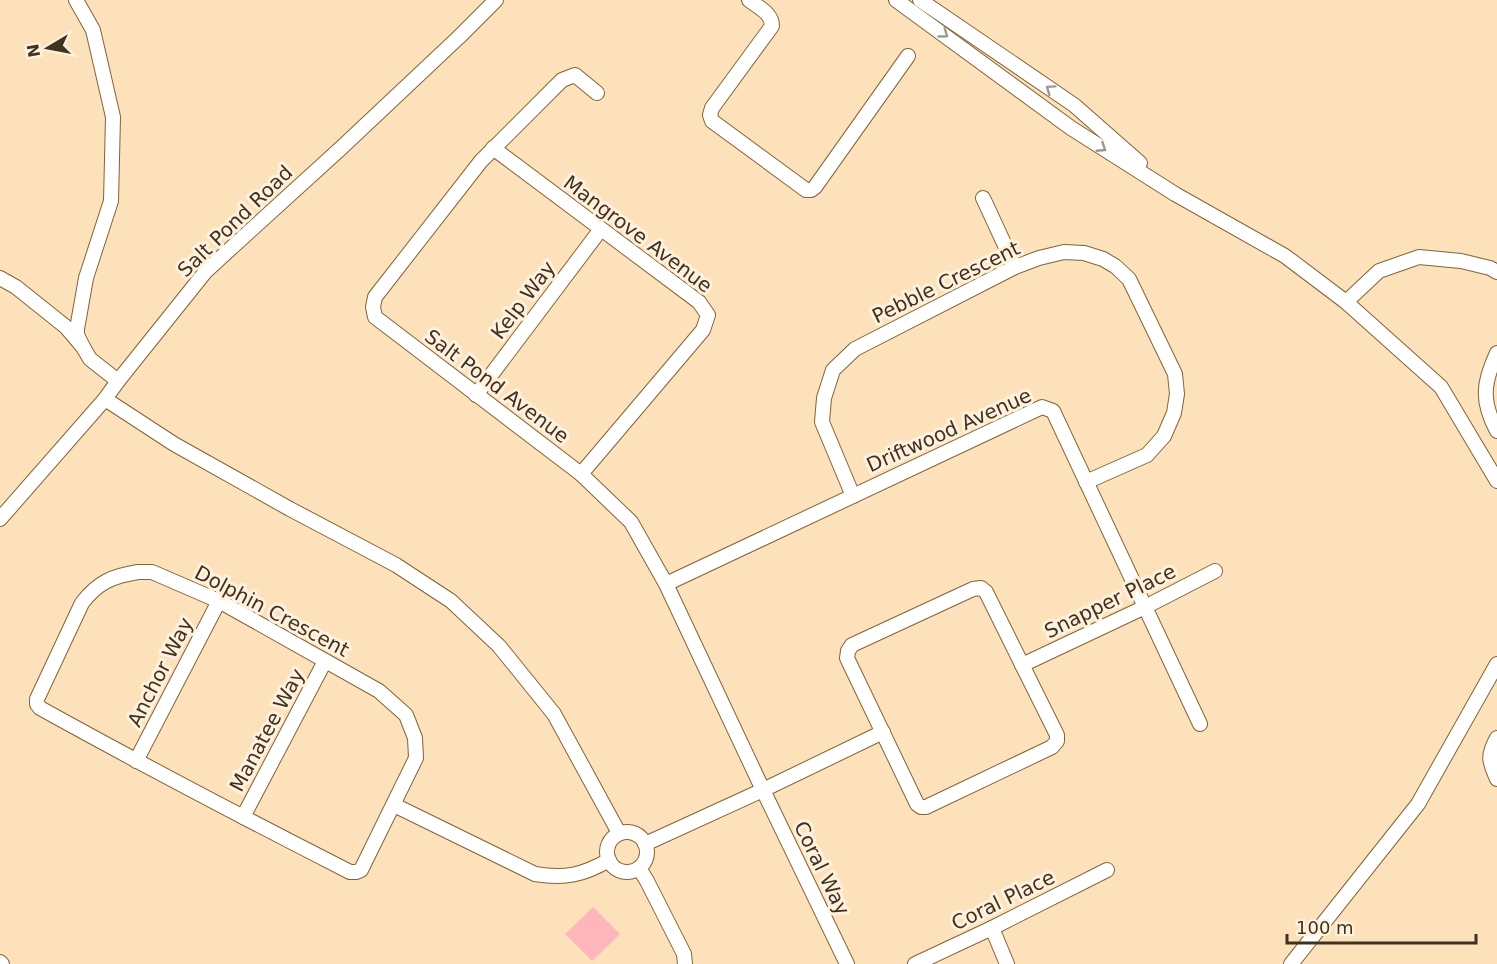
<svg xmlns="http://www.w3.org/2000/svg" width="1497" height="964" font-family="'DejaVu Sans',sans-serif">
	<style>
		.green { fill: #feb6ba }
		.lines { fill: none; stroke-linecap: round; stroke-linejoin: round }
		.minor-casing { stroke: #826437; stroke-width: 16 }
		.minor { stroke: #fff; stroke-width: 14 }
		.oneway { stroke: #9f988f }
		.labels { text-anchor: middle; stroke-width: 6; stroke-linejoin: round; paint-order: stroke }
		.street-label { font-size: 20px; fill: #3f321f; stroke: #fff1de }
	</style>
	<rect width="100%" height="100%" fill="#fde1bb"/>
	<!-- green -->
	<polygon class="green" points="593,907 620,934 592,961 565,934"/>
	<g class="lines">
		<!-- minor casing -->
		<g class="minor-casing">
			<g id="minor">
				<polyline points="76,0 93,30 113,117 111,201 86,278 77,329 77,335 83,347"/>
				<path d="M749,0c9,7 23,13 23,26l-60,82 -2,7 2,6 94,69h5l4,-3 93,-131"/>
				<polyline points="896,0 1071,128 1175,194 1285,256 1346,302 1441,387 1497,481"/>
				<polyline points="920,0 1074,105 1140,163"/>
				<polyline points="597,93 575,75 562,80 481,161 375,297 373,307 375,317 581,474 631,522 666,584 763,790 847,964"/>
				<polyline points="493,148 699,302 708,315 703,330 581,474"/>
				<polyline points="983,198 1015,267"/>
				<polyline points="0,278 16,287 66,327 83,347 90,359 118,381"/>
				<polyline points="1346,302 1379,271 1419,257 1461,261 1490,268 1497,272"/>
				<path d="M1497,353c-14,30 -16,48 0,78"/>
				<polyline points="476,395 601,229"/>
				<polyline points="105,399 174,444 290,509 396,565 451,601 499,646 554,714 619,833"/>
				<polyline points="853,496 822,422 824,398 833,370 855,349 1015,267 1039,258 1064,252 1084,253 1103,259 1115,266 1129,279 1175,374 1177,394 1174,413 1164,436 1147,455 1086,482"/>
				<polyline points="0,519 105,399 118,381 206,271 340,149 459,37 496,0"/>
				<path d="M138,572h14l67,29 160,90 27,24 9,23 1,20 -55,112 -5,2h-6c-104,-53 -207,-107 -310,-164l-3,-4v-5l45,-96c16,-21 31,-27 56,-31z"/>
				<polyline points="666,584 1042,407 1053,411 1200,724"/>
				<polygon points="981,588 986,592 1057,735 1057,741 1052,747 926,807 921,807 917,804 847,658 848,651 852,645 973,589"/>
				<polyline points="1022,665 1145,607 1215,571"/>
				<path d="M1497,738c-10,18 -8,23 0,41"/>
				<polyline points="136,761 219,601"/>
				<path d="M394,805l141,69c30,5 48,1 74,-14"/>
				<polyline points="243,817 325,661"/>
				<circle cx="627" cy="852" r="20"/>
				<polyline points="645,844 763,790 883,732"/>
				<polyline points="639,868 647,881 684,954 685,964"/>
				<polyline points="992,928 1007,964"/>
				<polyline points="0,962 2,964"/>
				<polyline points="915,964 992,928 1107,870"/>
				<polyline points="1291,964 1418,804 1497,664"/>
			</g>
		</g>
		<!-- minor -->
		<use href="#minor" class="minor"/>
	</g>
	<!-- one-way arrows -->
	<defs><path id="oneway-chevron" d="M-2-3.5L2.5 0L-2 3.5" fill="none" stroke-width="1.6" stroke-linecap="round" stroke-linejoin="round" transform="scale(1.5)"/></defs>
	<g class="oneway">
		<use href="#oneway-chevron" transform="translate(944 34) rotate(36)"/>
		<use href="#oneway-chevron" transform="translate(1050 89) rotate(-145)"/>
		<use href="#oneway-chevron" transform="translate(1102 148) rotate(33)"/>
	</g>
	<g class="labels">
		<!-- street labels -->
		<g class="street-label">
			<text transform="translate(235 221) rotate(-44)" y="7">Salt Pond Road</text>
			<text transform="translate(638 234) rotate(37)" y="7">Mangrove Avenue</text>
			<text transform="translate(946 282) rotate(-26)" y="7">Pebble Crescent</text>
			<text transform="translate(523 300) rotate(-53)" y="7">Kelp Way</text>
			<text transform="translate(497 386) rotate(37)" y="7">Salt Pond Avenue</text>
			<text transform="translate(949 430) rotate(-24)" y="7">Driftwood Avenue</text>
			<text transform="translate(1110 601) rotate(-26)" y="7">Snapper Place</text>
			<text transform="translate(272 611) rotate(28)" y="7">Dolphin Crescent</text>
			<text transform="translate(160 672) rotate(-63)" y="7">Anchor Way</text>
			<text transform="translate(267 730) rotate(-62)" y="7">Manatee Way</text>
			<text transform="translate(822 868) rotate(64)" y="7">Coral Way</text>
			<text transform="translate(1003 900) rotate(-26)" y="7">Coral Place</text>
		</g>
	</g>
	<!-- north arrow -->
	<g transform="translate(48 48) rotate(260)" stroke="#fff1de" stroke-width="4.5" paint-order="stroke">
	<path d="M0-4.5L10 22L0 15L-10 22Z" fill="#3f321f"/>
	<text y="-9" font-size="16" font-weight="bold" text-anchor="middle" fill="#3f321f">N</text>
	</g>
	<!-- scale -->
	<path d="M1287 934v9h189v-9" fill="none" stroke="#3f321f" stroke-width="3"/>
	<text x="1296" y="934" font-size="18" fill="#3f321f" stroke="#fff1de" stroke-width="4.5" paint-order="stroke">100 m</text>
</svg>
